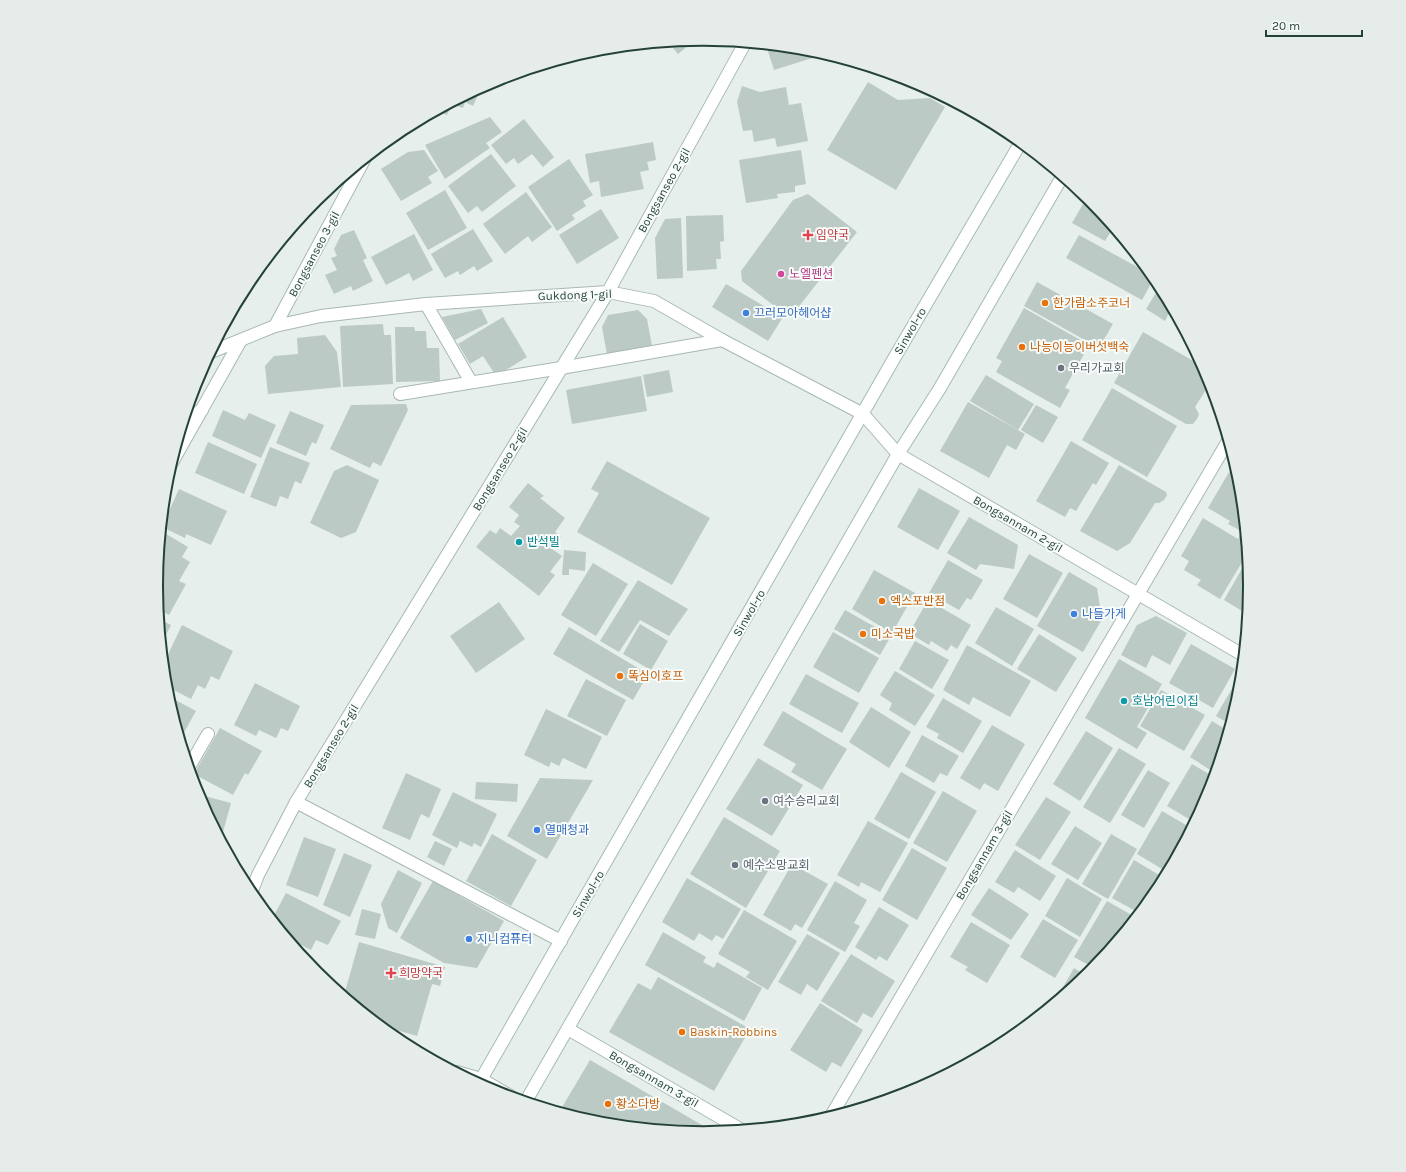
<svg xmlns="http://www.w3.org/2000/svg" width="1406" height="1172" font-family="Karla,'Noto Sans KR',sans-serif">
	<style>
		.building { fill: #bbcac4 }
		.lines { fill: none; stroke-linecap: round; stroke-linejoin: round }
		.lane-casing { stroke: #a8b8b2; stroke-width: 14 }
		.street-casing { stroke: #a8b8b2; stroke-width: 14 }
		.secondary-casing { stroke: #a4bbb3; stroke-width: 14 }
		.lane { stroke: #fff; stroke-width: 12 }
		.street { stroke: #fff; stroke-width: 12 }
		.secondary { stroke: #fff; stroke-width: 12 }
		.health-dot { fill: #e0444e; stroke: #f7fbf9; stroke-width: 1.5 }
		.hotel-dot { fill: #d1479c; stroke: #f7fbf9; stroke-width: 1.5 }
		.food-dot { fill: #e8710a; stroke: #f7fbf9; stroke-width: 1.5 }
		.shop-dot { fill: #3f7fe0; stroke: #f7fbf9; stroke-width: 1.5 }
		.worship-dot { fill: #6b7280; stroke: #f7fbf9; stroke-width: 1.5 }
		.culture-dot { fill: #0f9aa8; stroke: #f7fbf9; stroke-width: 1.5 }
		.labels { text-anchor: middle; stroke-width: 4; stroke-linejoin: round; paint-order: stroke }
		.street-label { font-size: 12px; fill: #24423a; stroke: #f7fbf9 }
		.health-label { font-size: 12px; fill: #be3a42; stroke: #f7fbf9; text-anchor: start }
		.hotel-label { font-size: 12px; fill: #b23c85; stroke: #f7fbf9; text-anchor: start }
		.food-label { font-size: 12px; fill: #c56008; stroke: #f7fbf9; text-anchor: start }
		.shop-label { font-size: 12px; fill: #366cbe; stroke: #f7fbf9; text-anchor: start }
		.worship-label { font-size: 12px; fill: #5b616d; stroke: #f7fbf9; text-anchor: start }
		.culture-label { font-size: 12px; fill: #0d838f; stroke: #f7fbf9; text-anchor: start }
		.rim { fill: none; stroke: #24423a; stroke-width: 2 }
	</style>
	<rect width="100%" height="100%" fill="#e6efeb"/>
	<!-- building -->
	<g class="building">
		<polygon points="695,40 678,54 668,42 669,42"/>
		<polygon points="766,45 810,50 825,54 774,70"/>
		<polygon points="868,82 898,100 930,98 945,107 896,190 827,150"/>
		<polygon points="742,86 760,92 786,87 789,105 801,103 808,141 777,147 775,138 754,142 752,130 743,131 737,102"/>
		<polygon points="481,88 473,106 465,102 463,108 452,104 447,115 437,111"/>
		<polygon points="490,117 502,132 486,143 490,148 445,179 425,145"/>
		<polygon points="524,119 554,157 543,167 532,154 518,164 514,158 506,164 491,145"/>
		<polygon points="653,142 656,160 647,162 649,170 640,172 644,189 601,197 599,181 590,183 585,154"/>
		<polygon points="424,150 438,171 428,177 432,183 401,201 381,169 408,152"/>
		<polygon points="801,150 806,184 795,186 795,192 777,194 778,198 746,203 739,160"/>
		<polygon points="491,154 516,186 482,212 477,206 468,213 448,186"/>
		<polygon points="569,159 593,195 583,201 586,206 572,215 575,219 557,231 528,187"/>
		<polygon points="445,190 467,228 428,250 406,213"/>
		<polygon points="526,192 552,227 532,242 528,236 505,254 483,224"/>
		<polygon points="808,194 857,232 790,318 742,281 741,271 793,200"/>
		<polygon points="1087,197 1113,228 1105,241 1072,223"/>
		<polygon points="601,209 619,238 577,264 559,235"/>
		<polygon points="723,215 724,241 720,242 721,259 716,259 717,269 687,271 686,216"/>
		<polygon points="681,218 683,278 657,279 655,238 665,219"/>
		<polygon points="473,229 493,261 477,271 474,266 460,275 458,271 445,278 431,254"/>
		<polygon points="354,230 367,258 363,260 373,281 353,291 351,286 334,294 325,275 337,270 331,258 337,256 334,249 341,235"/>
		<polygon points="414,234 433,270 413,281 409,273 386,285 371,257"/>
		<polygon points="1079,235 1152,275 1154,278 1142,300 1066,258"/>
		<polygon points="1037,282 1113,324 1099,348 1024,306"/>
		<polygon points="726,284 783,317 768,341 712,307"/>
		<polygon points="1160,286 1176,317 1169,313 1165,321 1146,309"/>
		<polygon points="1024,308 1089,345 1065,388 1070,390 1060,408 996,372 1002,361 996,358"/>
		<polygon points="481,309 488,323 455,340 442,317"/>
		<polygon points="638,310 647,319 652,346 607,354 602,327 608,315"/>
		<polygon points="503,317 527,357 496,376 483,356 470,364 458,344"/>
		<polygon points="383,324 384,335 391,335 393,384 343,387 340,326"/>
		<polygon points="395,327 414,327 415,331 426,331 427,348 439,348 440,381 396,382"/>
		<polygon points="1143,332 1202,366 1208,377 1212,388 1207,388 1195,407 1199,414 1197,419 1193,424 1186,424 1114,383"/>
		<polygon points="325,335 337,352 341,387 268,394 265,366 274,356 298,354 297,338"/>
		<polygon points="669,370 673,392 647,397 643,375"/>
		<polygon points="986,375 1034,404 1018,430 970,401"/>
		<polygon points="641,376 647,411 572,424 566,390"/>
		<polygon points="1112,388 1177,426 1147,477 1082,440"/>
		<polygon points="968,402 1025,434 1016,450 1007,445 989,478 940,451"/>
		<polygon points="406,404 408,410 381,466 373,462 370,468 330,449 351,405"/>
		<polygon points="1036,405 1058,417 1043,443 1021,430"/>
		<polygon points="223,410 245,420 249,413 276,425 261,458 212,436"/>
		<polygon points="290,411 324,425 316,444 312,442 306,456 276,443"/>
		<polygon points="1071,441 1109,463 1096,485 1093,483 1076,511 1070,508 1065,517 1036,501"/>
		<polygon points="208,442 257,464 244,494 195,473"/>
		<polygon points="270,447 310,463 301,484 295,481 288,499 280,496 276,507 250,497"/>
		<polygon points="607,461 710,518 672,585 577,532 599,493 591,489"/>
		<polygon points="347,465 379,480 356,532 341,538 310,523 334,471"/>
		<polygon points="1119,465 1166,492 1167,495 1164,500 1159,503 1155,503 1130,543 1117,551 1080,531"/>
		<polygon points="1229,472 1239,478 1240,480 1245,533 1228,524 1230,521 1208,508"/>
		<polygon points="528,483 544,496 540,498 565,518 555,532 561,537 552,549 562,556 550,572 555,575 539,596 476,547 490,530 496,534 500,528 511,536 520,526 514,522 519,515 509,507"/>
		<polygon points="919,488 960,511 938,550 897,527"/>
		<polygon points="179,489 227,511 211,545 186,534 185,538 162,527"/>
		<polygon points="969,517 1018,545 1014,569 980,564 976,570 947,553"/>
		<polygon points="1203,518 1238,539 1240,534 1245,538 1247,554 1220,599 1197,585 1201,580 1184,570 1189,561 1181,556"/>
		<polygon points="161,531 188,547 182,557 190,562 179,581 186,584 169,615 158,609 156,586"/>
		<polygon points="564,550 586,552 585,571 569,569 569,575 562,575"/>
		<polygon points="1029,554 1063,573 1037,618 1003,599"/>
		<polygon points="948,560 983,580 971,600 967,598 959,610 929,593"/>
		<polygon points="1247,560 1250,586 1247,614 1224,600"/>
		<polygon points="593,563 628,584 596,636 561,615"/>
		<polygon points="874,570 915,593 892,633 852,609"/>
		<polygon points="1069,572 1097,588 1102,619 1083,652 1037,626"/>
		<polygon points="638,580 688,609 669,636 640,620 619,652 600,641"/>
		<polygon points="928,600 971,625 957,649 951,645 947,651 931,641 929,645 909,633"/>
		<polygon points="499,602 525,639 476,673 450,636"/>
		<polygon points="996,607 1034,629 1012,666 975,643"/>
		<polygon points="845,610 891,636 880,655 834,629"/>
		<polygon points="1156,616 1187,633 1170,665 1152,655 1146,668 1121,655 1137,625"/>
		<polygon points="159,619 171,625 162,643 161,634"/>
		<polygon points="640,624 668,641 651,670 623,654"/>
		<polygon points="182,625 233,651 219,680 211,676 205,689 198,685 191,699 166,686 164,663"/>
		<polygon points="569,627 648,674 633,700 553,654"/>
		<polygon points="833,632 879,658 859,693 813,667"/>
		<polygon points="1039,634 1077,658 1056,692 1017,669"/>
		<polygon points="915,641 949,660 932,689 899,669"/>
		<polygon points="1191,644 1235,669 1213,708 1169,683"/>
		<polygon points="967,645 1031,681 1010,717 973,697 969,705 943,690"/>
		<polygon points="1119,659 1162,684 1137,727 1147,733 1137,749 1085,718"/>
		<polygon points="895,671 935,695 915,726 889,710 892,703 880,695"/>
		<polygon points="1241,673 1239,693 1230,724 1216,716"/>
		<polygon points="806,674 859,703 842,733 789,704"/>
		<polygon points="586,679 626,700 607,736 567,716"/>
		<polygon points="255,683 300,706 288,731 281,728 276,738 259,730 256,736 234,725"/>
		<polygon points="1161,690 1205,715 1184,751 1140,726"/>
		<polygon points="168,696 196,711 182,736 179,735"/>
		<polygon points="943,698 982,721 963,753 937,738 939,734 926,727"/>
		<polygon points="871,707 911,732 889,768 849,742"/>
		<polygon points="546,709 602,737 586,769 563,758 559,766 551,762 549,767 524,755"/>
		<polygon points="783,711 847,749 822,790 791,772 796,764 763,745"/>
		<polygon points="1212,721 1228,731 1215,773 1190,757"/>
		<polygon points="992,725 1025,744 998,791 984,783 980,790 960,778"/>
		<polygon points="220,728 262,751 248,775 245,773 233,795 194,774"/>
		<polygon points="1086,731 1113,748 1080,801 1053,784"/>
		<polygon points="922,735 959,756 947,776 940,773 934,783 905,766"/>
		<polygon points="1119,748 1146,764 1110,823 1083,807"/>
		<polygon points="758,758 803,785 772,836 726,809"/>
		<polygon points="1192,764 1214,777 1208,796 1194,822 1167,806"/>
		<polygon points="1148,770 1170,783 1144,828 1121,815"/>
		<polygon points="901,772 936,792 909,839 874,819"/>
		<polygon points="406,773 441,789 429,818 421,814 410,840 382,828"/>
		<polygon points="540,778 593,780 547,859 507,836"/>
		<polygon points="476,782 518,784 517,802 475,799"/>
		<polygon points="943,791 977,811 947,862 913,843"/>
		<polygon points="453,792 497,814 481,847 474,843 472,847 460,841 457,848 432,835"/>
		<polygon points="197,794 231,803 221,839 198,795"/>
		<polygon points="1046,797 1071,812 1040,860 1015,845"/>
		<polygon points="1162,811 1191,828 1167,872 1137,854"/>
		<polygon points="724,817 780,851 746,908 690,874"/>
		<polygon points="868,821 908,843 880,892 861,882 859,887 837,875"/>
		<polygon points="1075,826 1102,843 1078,880 1051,864"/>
		<polygon points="492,834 537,860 511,906 466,881"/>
		<polygon points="1111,834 1137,849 1108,899 1082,884"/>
		<polygon points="304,837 336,849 318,897 286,885"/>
		<polygon points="435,841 452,849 444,866 427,857"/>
		<polygon points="912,848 947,868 917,920 882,900"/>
		<polygon points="1015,850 1056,876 1040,901 1018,887 1014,893 995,882"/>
		<polygon points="344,853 372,865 350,917 323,905"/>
		<polygon points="1134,860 1164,878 1158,890 1139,913 1112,898"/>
		<polygon points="792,864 828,884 802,928 795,924 791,931 763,915"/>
		<polygon points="398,870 422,883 397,933 388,928 381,904"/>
		<polygon points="687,878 741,909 723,939 716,935 712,941 699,933 694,941 662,922"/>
		<polygon points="1067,878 1102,899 1080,937 1045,916"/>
		<polygon points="433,881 504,921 477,968 444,963 400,938"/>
		<polygon points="835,881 867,900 854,923 860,926 845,952 807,930"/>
		<polygon points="989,888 1029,914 1011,940 971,915"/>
		<polygon points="286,893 341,921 328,945 316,940 311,950 288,938 272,919"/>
		<polygon points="1107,901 1135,917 1094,968 1074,957"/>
		<polygon points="879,907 909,925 887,961 879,956 876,960 855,947"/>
		<polygon points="362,909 381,914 375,939 355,935"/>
		<polygon points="744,910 797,941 768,990 746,977 750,972 718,954"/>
		<polygon points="1043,919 1078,940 1055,978 1020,957"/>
		<polygon points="971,922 1010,945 987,983 965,970 968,967 950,957"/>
		<polygon points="663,932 706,957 703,962 714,968 717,962 762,988 744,1021 645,965"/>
		<polygon points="807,934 840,953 817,991 807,984 801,995 778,982"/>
		<polygon points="359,942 445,967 440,986 432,984 417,1036 379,1025 344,995"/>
		<polygon points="851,954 895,981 872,1018 863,1013 857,1023 821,1001"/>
		<polygon points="1074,968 1086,976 1055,1001"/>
		<polygon points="658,977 750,1029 714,1091 609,1032 638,983 651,990"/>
		<polygon points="820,1003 863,1030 841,1067 832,1062 826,1072 790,1050"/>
		<polygon points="590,1060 714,1132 703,1133 596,1122 571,1115 561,1109"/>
	</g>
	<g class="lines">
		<!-- lane casing -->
		<g class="lane-casing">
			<g id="lane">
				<polyline points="426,304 471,382"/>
				<polyline points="400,394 561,368 722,340"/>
				<polyline points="185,420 202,410"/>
				<polyline points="189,767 208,734"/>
			</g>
		</g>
		<!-- street casing -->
		<g class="street-casing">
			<g id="street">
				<polyline points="275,326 364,160"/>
				<polyline points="211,352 275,326 321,316 426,304 608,292 654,301 722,340 863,414 898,454 1243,655"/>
				<polyline points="170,466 241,340"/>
				<polyline points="296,802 561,941"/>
				<polyline points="251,893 258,875 296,802 608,292 745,43"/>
				<polyline points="568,1029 740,1129"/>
				<polyline points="457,1072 481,1079 512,1097"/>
				<polyline points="831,1116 1228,441"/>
			</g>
		</g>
		<!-- secondary casing -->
		<g class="secondary-casing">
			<g id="secondary">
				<polyline points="479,1083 892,362 1021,142"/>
				<polyline points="526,1101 898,454 940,388 1062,177"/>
			</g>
		</g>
		<!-- lane -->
		<use href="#lane" class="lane"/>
		<!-- street -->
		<use href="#street" class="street"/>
		<!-- secondary -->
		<use href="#secondary" class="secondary"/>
	</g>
	<!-- markers -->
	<g class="health-dot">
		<path d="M806 229h4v4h4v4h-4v4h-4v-4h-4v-4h4z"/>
		<path d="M389 967h4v4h4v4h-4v4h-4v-4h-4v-4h4z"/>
	</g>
	<circle class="hotel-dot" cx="781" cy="274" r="4"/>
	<g class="food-dot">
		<circle cx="1045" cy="303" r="4"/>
		<circle cx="1022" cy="347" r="4"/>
		<circle cx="882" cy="601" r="4"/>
		<circle cx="863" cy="634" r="4"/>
		<circle cx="620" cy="676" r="4"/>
		<circle cx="682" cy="1032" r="4"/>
		<circle cx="608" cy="1104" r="4"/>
	</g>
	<g class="shop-dot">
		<circle cx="746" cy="313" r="4"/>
		<circle cx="1074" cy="614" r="4"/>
		<circle cx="537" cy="830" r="4"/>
		<circle cx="469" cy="939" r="4"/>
	</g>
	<g class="worship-dot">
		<circle cx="1061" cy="368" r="4"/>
		<circle cx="765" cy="801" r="4"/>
		<circle cx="735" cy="865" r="4"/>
	</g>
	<g class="culture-dot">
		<circle cx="519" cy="542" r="4"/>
		<circle cx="1124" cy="701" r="4"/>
	</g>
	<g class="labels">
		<!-- street labels -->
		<g class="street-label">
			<text transform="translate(664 190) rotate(-61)" y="4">Bongsanseo 2-gil</text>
			<text transform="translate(314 254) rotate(-62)" y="4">Bongsanseo 3-gil</text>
			<text transform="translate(575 295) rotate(-2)" y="4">Gukdong 1-gil</text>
			<text transform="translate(910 331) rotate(-60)" y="4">Sinwol-ro</text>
			<text transform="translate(500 469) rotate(-59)" y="4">Bongsanseo 2-gil</text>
			<text transform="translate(1018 524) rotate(30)" y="4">Bongsannam 2-gil</text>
			<text transform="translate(749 613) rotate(-60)" y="4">Sinwol-ro</text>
			<text transform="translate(331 746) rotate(-59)" y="4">Bongsanseo 2-gil</text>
			<text transform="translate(984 855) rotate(-60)" y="4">Bongsannam 3-gil</text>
			<text transform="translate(588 894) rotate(-60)" y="4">Sinwol-ro</text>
			<text transform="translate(654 1079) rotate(30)" y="4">Bongsannam 3-gil</text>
		</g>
		<!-- health labels -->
		<g class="health-label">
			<text x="816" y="239">임약국</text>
			<text x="399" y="977">희망약국</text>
		</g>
		<!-- hotel labels -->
		<g class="hotel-label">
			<text x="789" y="278">노엘펜션</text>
		</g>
		<!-- food labels -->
		<g class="food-label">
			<text x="1053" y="307">한가람소주코너</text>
			<text x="1030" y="351">나능이능이버섯백숙</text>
			<text x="890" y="605">엑스포반점</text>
			<text x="871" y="638">미소국밥</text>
			<text x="628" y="680">똑심이호프</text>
			<text x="690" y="1036">Baskin-Robbins</text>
			<text x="616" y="1108">황소다방</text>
		</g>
		<!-- shop labels -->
		<g class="shop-label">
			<text x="754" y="317">끄러모아헤어샵</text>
			<text x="1082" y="618">나들가게</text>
			<text x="545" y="834">열매청과</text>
			<text x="477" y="943">지니컴퓨터</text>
		</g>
		<!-- worship labels -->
		<g class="worship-label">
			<text x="1069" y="372">우리가교회</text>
			<text x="773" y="805">여수승리교회</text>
			<text x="743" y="869">예수소망교회</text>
		</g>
		<!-- culture labels -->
		<g class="culture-label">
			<text x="527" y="546">반석빌</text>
			<text x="1132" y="705">호남어린이집</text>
		</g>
	</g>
	<!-- crop -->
	<path d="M0 0H1406V1172H0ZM163 586a540 540 0 1 1 1080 0a540 540 0 1 1-1080 0Z" fill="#e6ecea" fill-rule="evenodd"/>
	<path class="rim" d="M163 586a540 540 0 1 1 1080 0a540 540 0 1 1-1080 0Z"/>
	<!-- scale -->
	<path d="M1266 30v6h96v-6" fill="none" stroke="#24423a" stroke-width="2"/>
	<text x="1272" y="30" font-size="12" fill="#24423a" stroke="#f7fbf9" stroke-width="3" paint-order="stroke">20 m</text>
</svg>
